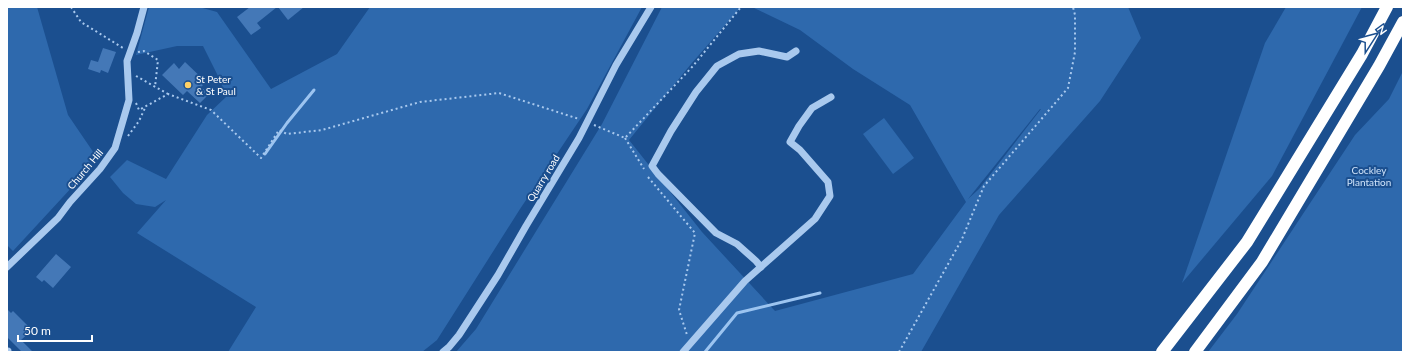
<svg xmlns="http://www.w3.org/2000/svg" width="1410" height="359" font-family="Lato,sans-serif">
	<style>
		.green { fill: #2e69ad; fill-rule: evenodd }
		.lines { fill: none; stroke-linecap: round; stroke-linejoin: round }
		.stream { stroke: #9cc4f0; stroke-width: 3 }
		.building { fill: #4478b7 }
		.path { stroke: #a9c9ee; stroke-width: 2; stroke-dasharray: 2 3; stroke-linecap: butt }
		.minor { stroke: #a9c9ee; stroke-width: 7 }
		.highway { stroke: #fff; stroke-width: 12 }
		.poi-dot { fill: #ffd166; stroke: #1b4f8f; stroke-width: 1.5 }
		.labels { text-anchor: middle; stroke-width: 4; stroke-linejoin: round; paint-order: stroke }
		.poi-label { font-size: 10px; fill: #fff; stroke: #1b4f8f; text-anchor: start }
		.street-label { font-size: 10px; fill: #fff; stroke: #1b4f8f }
		.park-label { font-size: 10px; fill: #cfe3fa; stroke: #1b4f8f }
	</style>
	<rect width="100%" height="100%" fill="#1b4f8f"/>
	<!-- green -->
	<g class="green">
		<polygon points="7,7 37,7 68,115 98,159 13,251 7,245"/>
		<polygon points="149,7 199,7 217,12 271,89 337,54 370,7 642,7 587,109 520,209 437,340 422,352 228,352 256,307 137,233 166,200 155,207 136,204 123,193 110,177 127,160 166,179 207,115 226,97 220,80 203,46 177,46 136,55"/>
		<path d="M662,7h79l-50,57 -62,76 73,92 73,79 138,-37 53,-72 -56,-97 -57,-36 -53,-39 -48,-23h376l13,31 -41,63 -101,114 -78,137h-465l20,-23 126,-205zM1041,109l-62,80 -11,10 72,-90z"/>
		<polygon points="1286,7 1362,7 1272,176 1182,283 1265,43"/>
		<polygon points="1403,71 1403,352 1208,352 1237,314 1355,135 1389,99"/>
		<polygon points="884,118 914,158 893,174 863,134"/>
	</g>
	<g class="lines">
		<!-- stream -->
		<g class="stream">
			<polyline points="265,154 287,123 314,90"/>
			<polyline points="705,352 737,313 820,293"/>
		</g>
	</g>
	<!-- building -->
	<g class="building">
		<polygon points="250,7 277,7 257,23 261,28 251,35 237,17"/>
		<polygon points="278,7 304,7 288,20"/>
		<polygon points="103,48 116,52 108,73 101,70 100,73 88,69 91,60 98,62"/>
		<polygon points="185,62 206,82 201,87 209,94 200,103 187,91 183,95 162,75 174,63 179,69"/>
		<polygon points="56,254 71,267 53,288 44,280 42,282 36,277"/>
		<polygon points="7,309 11,313 13,311 32,330 21,340 33,352 22,352 7,337"/>
	</g>
	<g class="lines">
		<!-- path -->
		<g class="path">
			<polyline points="71,7 81,22 123,48"/>
			<polyline points="138,52 144,51 158,60 155,87"/>
			<polyline points="136,76 168,94"/>
			<polyline points="136,103 139,110 168,94 211,110 261,158 279,130 287,134 322,130 420,102 499,93 579,119"/>
			<polyline points="594,125 625,138 693,66 741,7"/>
			<polyline points="128,136 139,121 145,108"/>
			<polyline points="625,138 644,169"/>
			<polyline points="648,177 695,233 679,310 687,335"/>
			<polyline points="899,352 962,239 984,186 1068,88 1075,52 1075,15 1073,7"/>
		</g>
		<!-- minor -->
		<g class="minor">
			<polyline points="7,267 58,218 70,202 100,169 115,148 129,100 127,61 137,33 144,7"/>
			<polyline points="761,267 756,261 737,244 716,233 658,174 652,166 671,131 696,92 717,66 739,54 759,51 787,57 796,51"/>
			<polyline points="7,351 8,351"/>
			<polyline points="443,352 449,347 459,335 498,275 526,226 579,138 616,65 651,7"/>
			<polyline points="683,352 745,281 815,219 830,196 828,182 800,150 790,142 799,126 812,108 831,97"/>
		</g>
		<!-- highway -->
		<g class="highway">
			<polyline points="1162,352 1247,242 1362,54 1387,7"/>
			<polyline points="1195,352 1262,262 1379,66 1403,22"/>
		</g>
	</g>
	<!-- markers -->
	<circle class="poi-dot" cx="188" cy="85" r="4"/>
	<g class="labels">
		<!-- poi labels -->
		<g class="poi-label">
			<text x="196" y="83">St Peter<tspan x="196" dy="12">&amp; St Paul</tspan></text>
		</g>
		<!-- street labels -->
		<g class="street-label">
			<text transform="translate(85 169) rotate(-50)" y="4">Church Hill</text>
			<text transform="translate(543 178) rotate(-59)" y="4">Quarry road</text>
		</g>
		<!-- park labels -->
		<g class="park-label">
			<text x="1369" y="174">Cockley<tspan x="1369" dy="12">Plantation</tspan></text>
		</g>
	</g>
	<!-- border -->
	<rect width="1410" height="359" fill="none" stroke="#ffffff" stroke-width="16"/>
	<!-- north arrow -->
	<g transform="translate(1374 36) rotate(54)" stroke="#1b4f8f" stroke-width="3" paint-order="stroke">
	<path d="M0-3L7 15L0 10L-7 15Z" fill="#ffffff"/>
	<text y="-6" font-size="11" font-weight="bold" text-anchor="middle" fill="#ffffff">N</text>
	</g>
	<!-- scale -->
	<path d="M18 335v6h74v-6" fill="none" stroke="#ffffff" stroke-width="2"/>
	<text x="24" y="335" font-size="12" fill="#ffffff" stroke="#1b4f8f" stroke-width="3" paint-order="stroke">50 m</text>
</svg>
